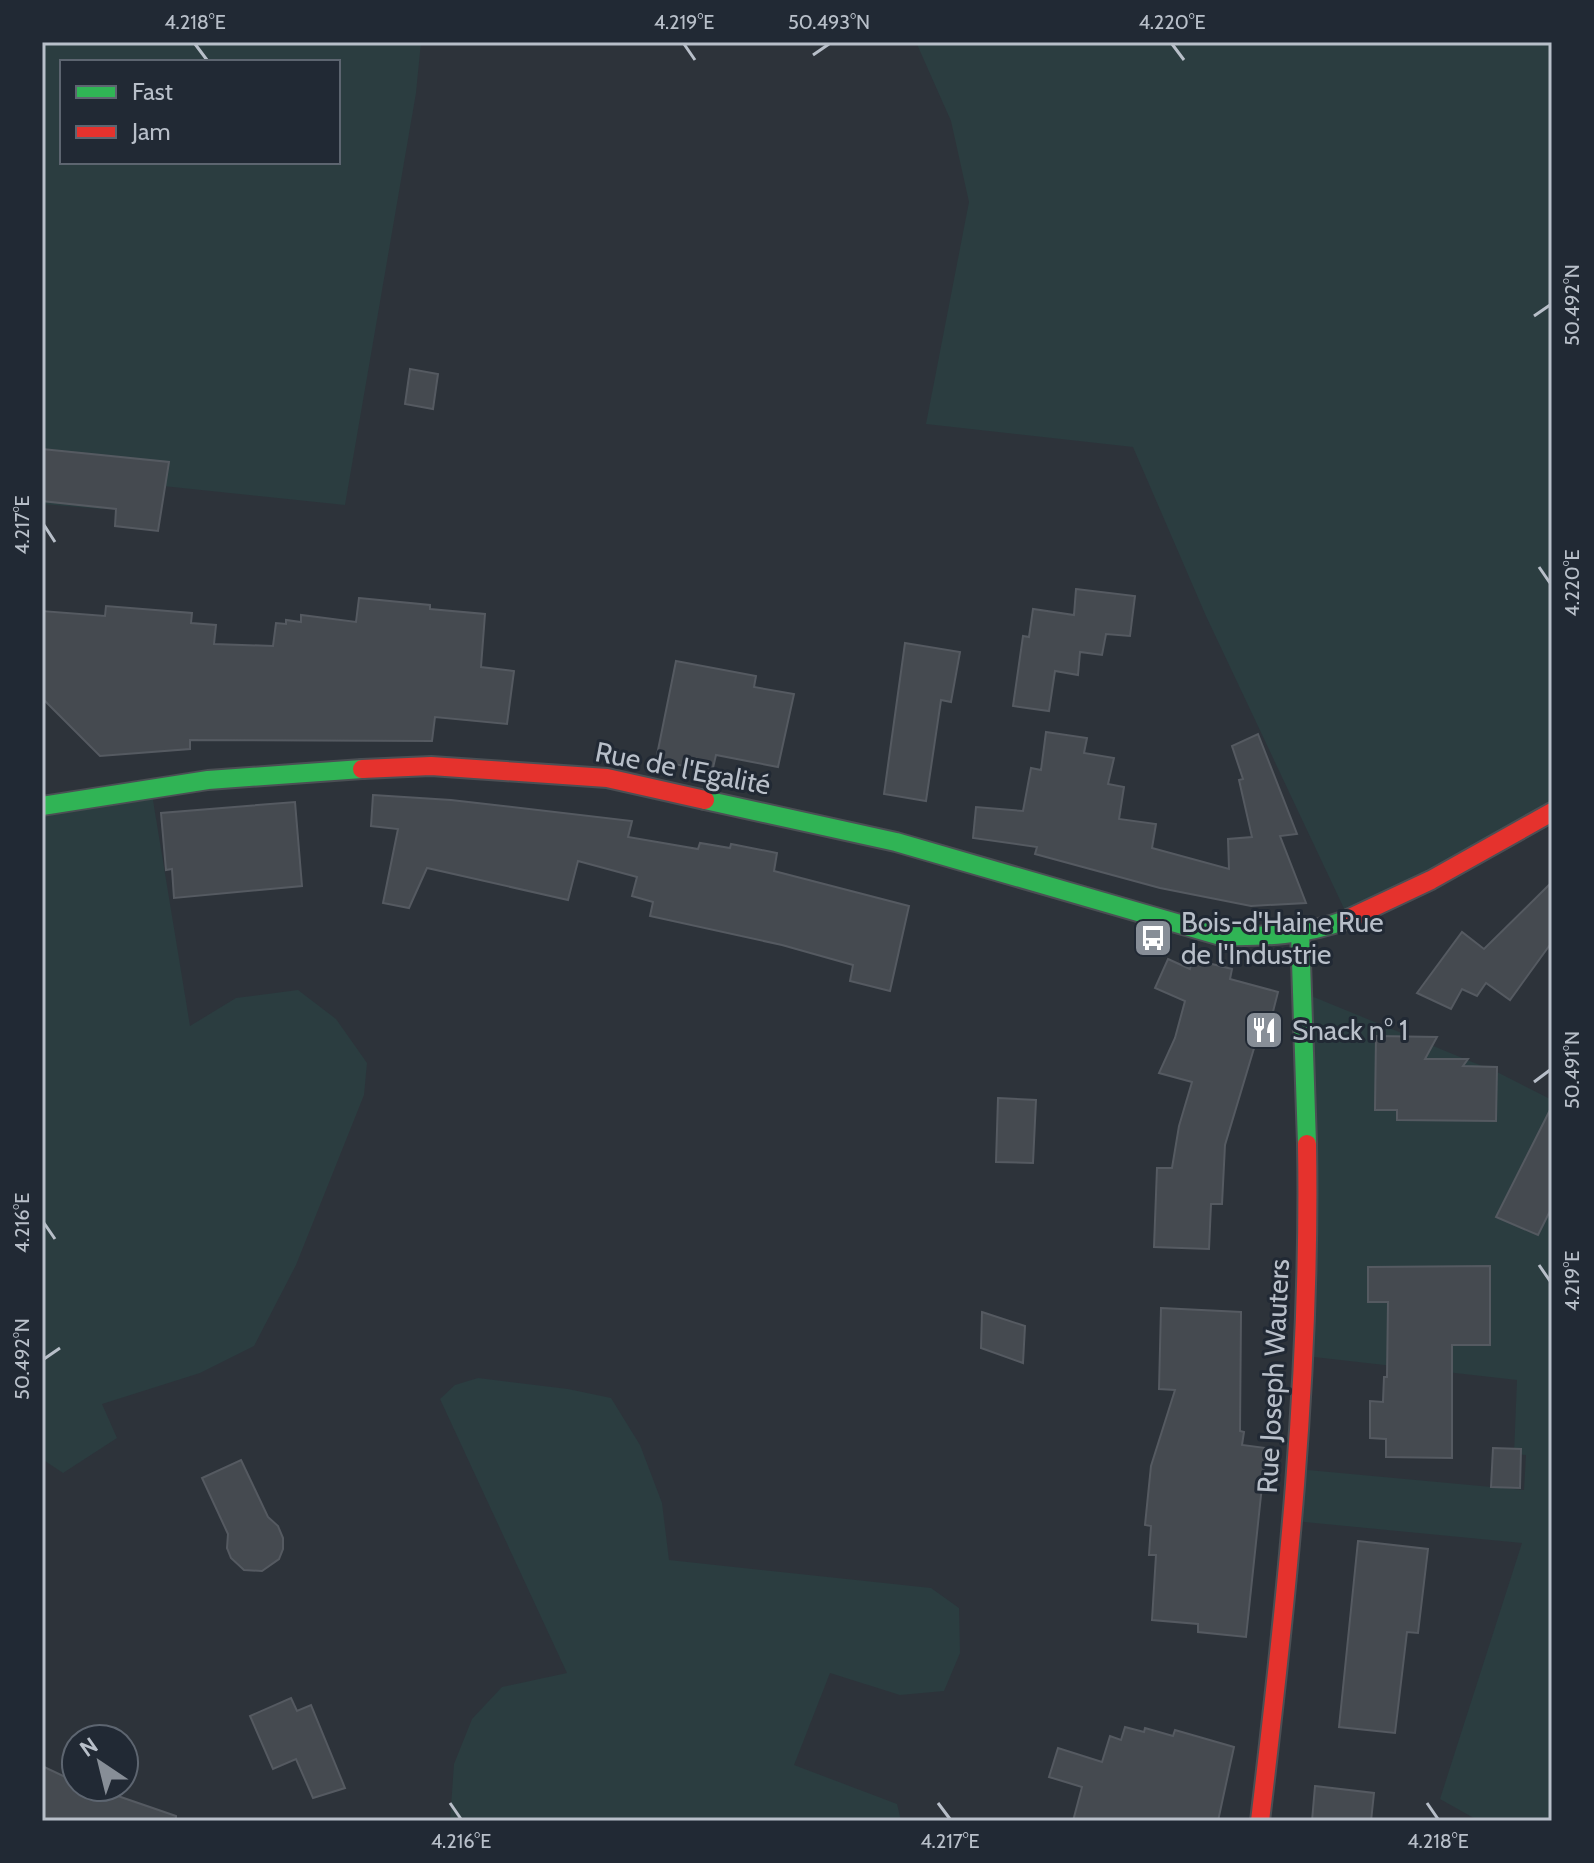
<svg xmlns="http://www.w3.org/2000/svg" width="1594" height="1863" font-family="Cabin,sans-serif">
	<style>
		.green { fill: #2b3d40; fill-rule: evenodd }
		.building { fill: #454a50; stroke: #555a61; stroke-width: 2 }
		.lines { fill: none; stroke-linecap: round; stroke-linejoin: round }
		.fast-casing { stroke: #4b4f54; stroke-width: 22 }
		.jam-casing { stroke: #4b4f54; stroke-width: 22 }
		.fast { stroke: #30b455; stroke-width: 18 }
		.jam { stroke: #e5322d; stroke-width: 18 }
		.ticks { fill: none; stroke: #b8bfc9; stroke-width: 3 }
		.labels { text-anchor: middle; stroke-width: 6; stroke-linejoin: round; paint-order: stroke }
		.street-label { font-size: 28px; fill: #b8bfc9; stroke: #212934 }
		.poi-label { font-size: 28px; fill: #b8bfc9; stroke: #212934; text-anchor: start }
		.neatline { fill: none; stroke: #b8bfc9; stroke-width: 3 }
		.ticks-label { font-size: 20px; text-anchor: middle; fill: #b8bfc9 }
	</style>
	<rect width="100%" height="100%" fill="#2d333a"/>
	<!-- green -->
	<g class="green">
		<path d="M42,42h379l-5,51 -71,412 -239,-25 -4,29 -60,-5zM62,62h276v100h-276z"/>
		<polygon points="916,42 1552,42 1552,812 1349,919 1206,616 1133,447 926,424 969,202 951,121"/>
		<polygon points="151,788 190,1026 236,998 298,990 336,1019 367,1063 364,1095 296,1265 254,1346 200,1373 102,1404 117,1438 63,1473 42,1459 42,806"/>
		<polygon points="1304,993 1499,1073 1552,1100 1552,1821 1479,1821 1440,1799 1522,1543 1294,1521 1297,1469 1524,1490 1526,1455 1514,1454 1517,1380 1305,1356"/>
		<polygon points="478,1378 568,1389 611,1398 640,1445 662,1503 669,1560 931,1588 959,1608 960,1653 944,1691 900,1695 830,1673 794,1765 897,1804 901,1821 450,1821 454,1764 472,1719 502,1687 567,1673 440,1399 455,1385"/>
	</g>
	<!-- building -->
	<g class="building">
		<polygon points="410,369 438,374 433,409 405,404"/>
		<polygon points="42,449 169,462 158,531 115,526 116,509 42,501"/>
		<polygon points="1076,589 1135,596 1130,636 1106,634 1102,655 1080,652 1078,675 1055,671 1049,711 1013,706 1023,636 1029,637 1033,609 1074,615"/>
		<polygon points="359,598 430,605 430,609 485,614 481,667 514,671 507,724 435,717 432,741 190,740 190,749 100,756 42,698 42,611 105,616 106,606 192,613 191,623 216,625 214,644 273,646 276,623 286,624 286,620 301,622 301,615 356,622"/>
		<polygon points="905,643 960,652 951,702 941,700 926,801 884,794"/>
		<polygon points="676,661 756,676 754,687 794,694 778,767 716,755 712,772 656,760"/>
		<polygon points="1046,732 1087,738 1084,753 1114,758 1108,784 1124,787 1119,819 1156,824 1152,848 1229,869 1228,839 1252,837 1239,780 1243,779 1232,746 1258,734 1297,834 1280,836 1306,903 1251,906 1160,888 1035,854 1037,847 973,838 976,807 1023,811 1031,768 1041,770"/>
		<polygon points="373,795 451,800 632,821 628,837 698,849 700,843 730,848 731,844 777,853 774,871 909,906 890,991 850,981 853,965 782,945 650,916 653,902 632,896 637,877 578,861 568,900 427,868 409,908 383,903 398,829 371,826"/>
		<polygon points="295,802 302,886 174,898 172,869 166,870 161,813"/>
		<polygon points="1552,882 1552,942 1510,1000 1486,983 1477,996 1462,989 1451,1009 1417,993 1462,932 1484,949"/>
		<polygon points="1168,959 1190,969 1192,959 1232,969 1230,979 1278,992 1264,1047 1255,1045 1225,1145 1222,1204 1211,1204 1209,1249 1154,1247 1157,1168 1172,1168 1179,1126 1192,1082 1159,1073 1175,1038 1185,1001 1155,988"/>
		<polygon points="1376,1036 1437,1037 1425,1059 1468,1059 1463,1066 1497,1067 1496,1121 1397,1120 1397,1110 1375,1110"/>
		<polygon points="998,1098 1036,1100 1033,1163 996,1162"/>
		<polygon points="1552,1106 1552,1207 1538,1235 1496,1217"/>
		<polygon points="1490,1266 1490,1345 1452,1345 1452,1458 1386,1457 1386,1439 1370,1438 1370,1401 1383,1402 1384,1377 1387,1377 1388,1302 1368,1302 1368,1267"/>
		<polygon points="1161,1308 1241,1312 1240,1431 1244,1432 1242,1445 1266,1448 1246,1637 1198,1632 1198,1624 1152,1620 1156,1555 1149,1555 1151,1526 1145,1525 1151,1466 1175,1390 1159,1389"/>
		<polygon points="982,1312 1025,1326 1023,1363 981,1348"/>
		<polygon points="1493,1448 1521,1449 1520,1488 1491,1487"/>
		<polygon points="241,1460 268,1517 278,1526 283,1538 283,1549 279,1559 262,1571 244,1570 231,1558 227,1548 228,1534 202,1478"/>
		<polygon points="1358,1541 1428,1549 1418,1633 1407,1632 1395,1733 1339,1727"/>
		<polygon points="291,1698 297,1711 311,1705 345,1788 313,1798 296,1759 273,1769 250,1716"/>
		<polygon points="1125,1727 1144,1732 1145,1728 1173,1736 1175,1730 1234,1747 1218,1821 1073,1821 1082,1787 1049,1777 1058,1748 1102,1762 1110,1736 1121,1740"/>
		<polygon points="42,1766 76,1782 76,1787 117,1787 115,1795 176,1816 176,1821 42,1821"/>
		<polygon points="1315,1786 1374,1793 1371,1821 1312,1821"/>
	</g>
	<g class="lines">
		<!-- fast casing -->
		<g class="fast-casing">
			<g id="fast">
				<path d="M705,800l191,42 325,94c43,1 84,-1 125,-16"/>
				<polyline points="42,806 208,780 362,769"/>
				<polyline points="1300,931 1307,1144"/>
			</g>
		</g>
		<!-- jam casing -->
		<g class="jam-casing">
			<g id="jam">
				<polyline points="362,769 431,766 607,778 705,800"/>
				<polyline points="1346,920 1431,880 1552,812"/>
				<path d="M1260,1821c27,-225 51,-450 47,-677"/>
			</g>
		</g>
		<!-- fast -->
		<use href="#fast" class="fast"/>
		<!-- jam -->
		<use href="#jam" class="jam"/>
	</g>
	<!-- ticks -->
	<path class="ticks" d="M195,44l12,16M684,44l11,16M1172,44l12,16M813,55l16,-11M1534,316l16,-11M44,525l11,17M1539,567l11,16M1534,1082l16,-12M44,1223l11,16M1539,1265l11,16M44,1359l16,-11M450,1803l11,16M938,1803l12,16M1427,1803l11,16"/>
	<!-- icons -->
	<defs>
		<g id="bus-square" transform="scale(2)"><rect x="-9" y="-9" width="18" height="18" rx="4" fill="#878e97" stroke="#212934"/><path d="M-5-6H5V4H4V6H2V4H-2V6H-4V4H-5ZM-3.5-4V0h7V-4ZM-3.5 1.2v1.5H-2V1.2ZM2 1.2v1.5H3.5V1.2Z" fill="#fff"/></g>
		<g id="restaurant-square" transform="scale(2)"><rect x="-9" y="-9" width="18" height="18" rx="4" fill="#878e97" stroke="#212934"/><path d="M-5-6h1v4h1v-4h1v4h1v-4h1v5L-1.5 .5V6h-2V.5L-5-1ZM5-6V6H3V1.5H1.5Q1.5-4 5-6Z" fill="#fff"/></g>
	</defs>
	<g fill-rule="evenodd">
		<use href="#bus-square" x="1153" y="938"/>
		<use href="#restaurant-square" x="1264" y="1030"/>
	</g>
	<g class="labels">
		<!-- street labels -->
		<g class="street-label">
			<text transform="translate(683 768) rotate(11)" y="10">Rue de l'Egalité</text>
			<text transform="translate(1273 1376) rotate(-87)" y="10">Rue Joseph Wauters</text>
		</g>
		<!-- poi labels -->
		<g class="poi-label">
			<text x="1181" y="932">Bois-d'Haine Rue<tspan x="1181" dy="32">de l'Industrie</tspan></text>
			<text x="1292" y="1040">Snack n° 1</text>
		</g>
	</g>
	<!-- border -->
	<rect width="1594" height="1863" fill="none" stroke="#212934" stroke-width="88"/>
	<!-- legend -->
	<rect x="60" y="60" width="280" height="104" fill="#212934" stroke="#5d6570" stroke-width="2"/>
	<rect x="76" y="86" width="40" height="12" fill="#30b455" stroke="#5d6570" stroke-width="2"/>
	<text x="132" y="100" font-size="24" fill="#b8bfc9">Fast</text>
	<rect x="76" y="126" width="40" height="12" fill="#e5322d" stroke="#5d6570" stroke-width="2"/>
	<text x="132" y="140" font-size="24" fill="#b8bfc9">Jam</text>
	<!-- north arrow -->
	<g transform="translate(100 1763) rotate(325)"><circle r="38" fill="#212934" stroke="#5d6570" stroke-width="2"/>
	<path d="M0-6L14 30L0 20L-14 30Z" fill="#878e97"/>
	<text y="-12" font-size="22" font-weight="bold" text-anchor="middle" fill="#b8bfc9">N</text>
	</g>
	<rect x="44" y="44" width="1506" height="1775" class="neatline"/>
	<g class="ticks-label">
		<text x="195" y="29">4.218°E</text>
		<text x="684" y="29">4.219°E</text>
		<text x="829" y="29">50.493°N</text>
		<text x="1172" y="29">4.220°E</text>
		<text transform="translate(1572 305) rotate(-90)" y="7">50.492°N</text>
		<text transform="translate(22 525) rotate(-90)" y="7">4.217°E</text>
		<text transform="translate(1572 583) rotate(-90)" y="7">4.220°E</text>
		<text transform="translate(1572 1070) rotate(-90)" y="7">50.491°N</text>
		<text transform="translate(22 1223) rotate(-90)" y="7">4.216°E</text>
		<text transform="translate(1572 1281) rotate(-90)" y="7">4.219°E</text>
		<text transform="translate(22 1359) rotate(-90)" y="7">50.492°N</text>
		<text x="461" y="1848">4.216°E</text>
		<text x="950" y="1848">4.217°E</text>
		<text x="1438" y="1848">4.218°E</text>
	</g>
</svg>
